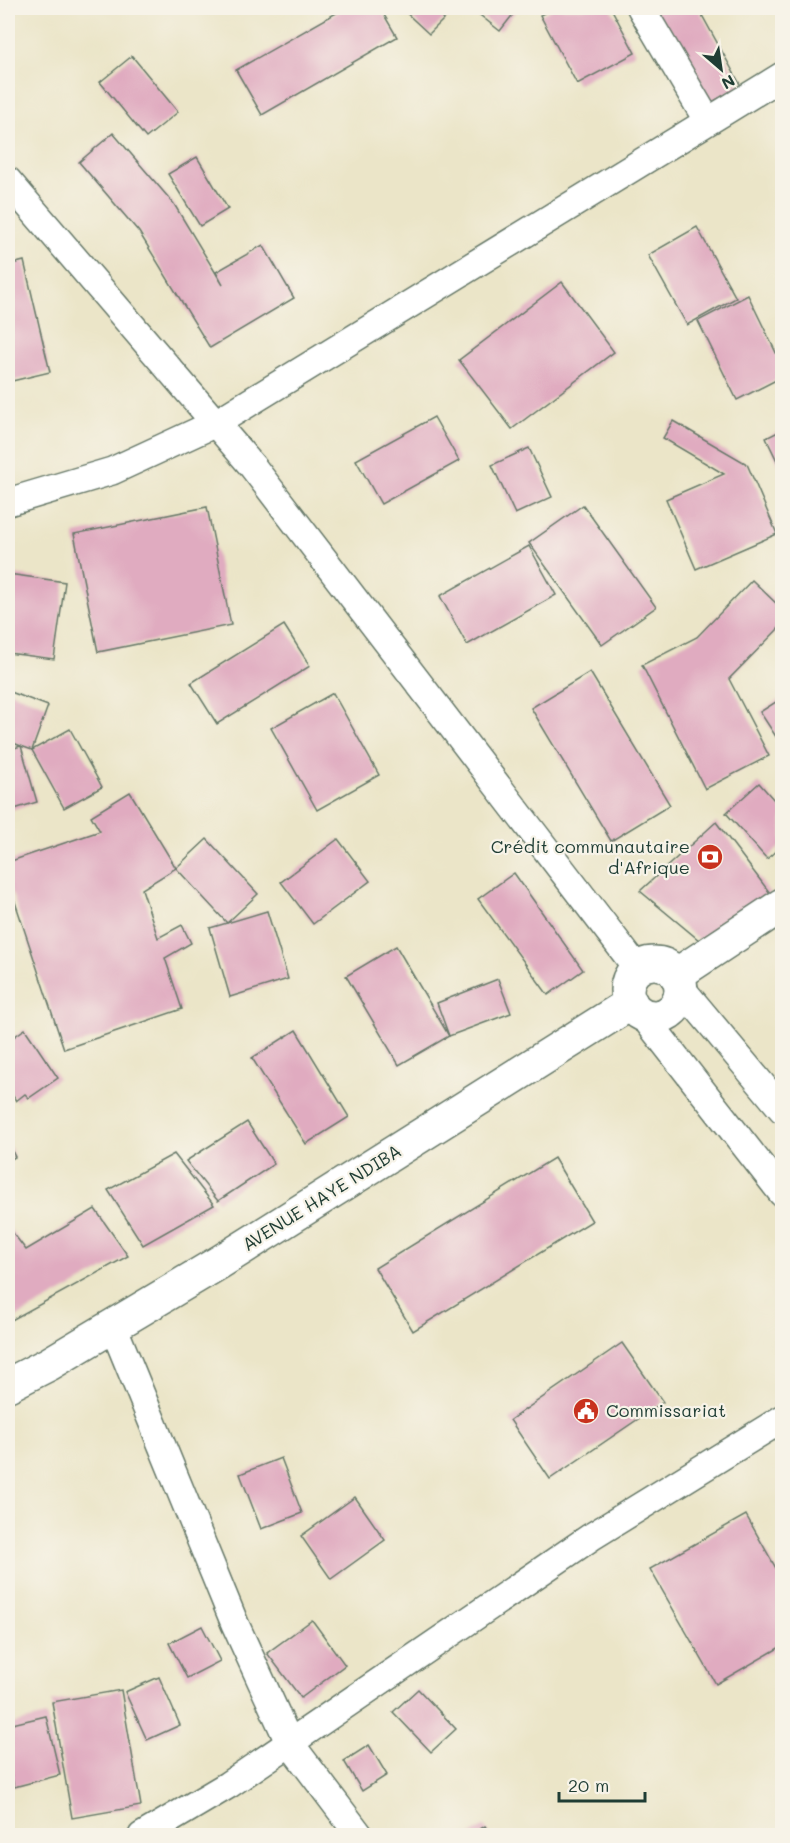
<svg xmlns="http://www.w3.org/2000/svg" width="790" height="1843" font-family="Mali,sans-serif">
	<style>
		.building { fill: #e0abc0 }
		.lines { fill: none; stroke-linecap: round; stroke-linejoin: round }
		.minor-casing { stroke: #667868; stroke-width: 30 }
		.highway-casing { stroke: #667868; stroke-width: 36 }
		.minor { stroke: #fff; stroke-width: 27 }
		.highway { stroke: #fff; stroke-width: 33 }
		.labels { text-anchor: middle; stroke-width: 4.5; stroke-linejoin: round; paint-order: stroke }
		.poi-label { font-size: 18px; fill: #1f3d34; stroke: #f7f3e8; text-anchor: end }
		.street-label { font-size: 18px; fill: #1f3d34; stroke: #f7f3e8 }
	</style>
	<rect width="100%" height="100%" fill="#f7f3e8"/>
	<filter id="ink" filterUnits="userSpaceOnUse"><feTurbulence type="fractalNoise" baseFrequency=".0167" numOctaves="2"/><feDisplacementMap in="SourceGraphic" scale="12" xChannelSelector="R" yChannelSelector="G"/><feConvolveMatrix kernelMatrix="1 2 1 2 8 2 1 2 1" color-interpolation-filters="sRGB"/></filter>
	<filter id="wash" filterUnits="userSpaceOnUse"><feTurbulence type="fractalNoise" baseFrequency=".008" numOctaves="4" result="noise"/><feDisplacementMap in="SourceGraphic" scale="24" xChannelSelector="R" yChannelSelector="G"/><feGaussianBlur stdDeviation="1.35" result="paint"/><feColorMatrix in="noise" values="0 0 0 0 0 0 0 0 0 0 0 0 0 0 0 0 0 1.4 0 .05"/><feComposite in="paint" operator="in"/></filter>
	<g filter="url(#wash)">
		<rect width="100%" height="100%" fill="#ebe5c8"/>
		<g id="blocks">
			<!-- building -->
			<g class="building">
				<polygon points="345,8 380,8 397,37 262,115 236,70"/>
				<polygon points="401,8 455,8 429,34"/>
				<polygon points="471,8 518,8 500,31"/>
				<polygon points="554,8 611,8 635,53 577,84 540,15"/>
				<polygon points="651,8 698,8 741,86 705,106"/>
				<polygon points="132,56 178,112 146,138 100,82"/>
				<polygon points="113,133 174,204 223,285 216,272 263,245 294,298 210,348 139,232 79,162"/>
				<polygon points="197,157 228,209 200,226 168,174"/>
				<polygon points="697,227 736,298 687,325 648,255"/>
				<polygon points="24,261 50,372 8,382 8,265"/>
				<polygon points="562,282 614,352 512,429 459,360"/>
				<polygon points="748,295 782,365 782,377 737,400 698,321"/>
				<polygon points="434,417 459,461 381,504 356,460"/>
				<polygon points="673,421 747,464 777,534 696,569 666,499 724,474 663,438"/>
				<polygon points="782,430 782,471 766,438"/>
				<polygon points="529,448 552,497 515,514 492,465"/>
				<polygon points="583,505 656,607 602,645 529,543"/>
				<polygon points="207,507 231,625 98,652 74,534"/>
				<polygon points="529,546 556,595 467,645 440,596"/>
				<polygon points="8,574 65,582 54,659 8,653"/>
				<polygon points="752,580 782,609 782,625 729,679 769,756 705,789 642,665 697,637"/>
				<polygon points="284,625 310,666 217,724 191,683"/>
				<polygon points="590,672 670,805 611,841 531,708"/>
				<polygon points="8,691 48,706 32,750 21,746 37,802 8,811 8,750 21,746 8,741"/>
				<polygon points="333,693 379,775 317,810 271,728"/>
				<polygon points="782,698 782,746 760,712"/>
				<polygon points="70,729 102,787 64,808 32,750"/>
				<polygon points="759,783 782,809 782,845 767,859 726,813"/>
				<polygon points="130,792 176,868 142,889 158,938 182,925 191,943 165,958 182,1009 64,1049 8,881 8,862 100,831 91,816"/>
				<polygon points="716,822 770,893 699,940 640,891"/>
				<polygon points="207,839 258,894 227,923 176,868"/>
				<polygon points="338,839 370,881 313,924 281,882"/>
				<polygon points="514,873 583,970 548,995 478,899"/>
				<polygon points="267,911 288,979 230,997 210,928"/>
				<polygon points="396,946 449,1036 399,1065 346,976"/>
				<polygon points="498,979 511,1013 449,1036 437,1003"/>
				<polygon points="25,1029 58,1078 29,1098 25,1094 16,1101 8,1088 8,1041"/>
				<polygon points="296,1030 349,1117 306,1144 252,1058"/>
				<polygon points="247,1122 274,1164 218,1201 186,1161"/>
				<polygon points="8,1143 15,1157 8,1161"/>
				<polygon points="174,1154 214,1205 143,1245 108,1190"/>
				<polygon points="554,1158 592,1221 413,1331 375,1268"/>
				<polygon points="95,1209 128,1256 8,1322 8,1230 10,1229 26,1250"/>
				<polygon points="622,1343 663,1402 550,1479 510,1420"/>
				<polygon points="281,1458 302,1513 261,1529 240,1474"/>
				<polygon points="355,1497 385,1540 331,1579 301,1536"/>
				<polygon points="746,1515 782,1579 782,1646 716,1684 650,1569"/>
				<polygon points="312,1620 345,1665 301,1698 267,1653"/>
				<polygon points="202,1626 220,1661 187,1678 169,1643"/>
				<polygon points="159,1677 180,1725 147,1740 125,1692"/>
				<polygon points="418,1689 456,1729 431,1752 393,1712"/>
				<polygon points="121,1690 141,1806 72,1818 52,1702"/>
				<polygon points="46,1716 60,1775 14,1787 8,1760 8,1725"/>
				<polygon points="369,1745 387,1775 362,1791 344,1761"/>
				<polygon points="485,1826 491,1836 469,1836"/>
			</g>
		</g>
	</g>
	<g filter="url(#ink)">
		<use href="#blocks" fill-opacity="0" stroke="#667868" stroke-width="1.5"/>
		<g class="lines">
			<!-- minor casing -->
			<g class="minor-casing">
				<g id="minor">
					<polyline points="641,8 707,120"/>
					<polyline points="8,181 253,467 637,968"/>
					<polyline points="8,502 112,471 216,423 782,76"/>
					<polyline points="681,988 782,1109"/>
					<polyline points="642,1014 782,1193"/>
					<polyline points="113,1326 235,1624 289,1742 360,1836"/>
					<polyline points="142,1836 228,1785 591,1537 782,1419"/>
				</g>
			</g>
			<!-- highway casing -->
			<g class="highway-casing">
				<g id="highway">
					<circle cx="654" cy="990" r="27"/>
					<polyline points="676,975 782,905"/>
					<polyline points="8,1385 49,1364 220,1262 631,1003"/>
				</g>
			</g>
			<!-- minor -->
			<use href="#minor" class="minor"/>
			<!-- highway -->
			<use href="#highway" class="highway"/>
		</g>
	</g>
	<!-- icons -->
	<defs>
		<g id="bank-disc" transform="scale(1.35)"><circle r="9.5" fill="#c8321e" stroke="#f7f3e8"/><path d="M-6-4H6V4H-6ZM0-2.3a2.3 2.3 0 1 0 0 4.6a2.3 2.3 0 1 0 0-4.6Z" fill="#fff"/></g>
		<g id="civic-disc" transform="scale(1.35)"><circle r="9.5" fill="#c8321e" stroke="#f7f3e8"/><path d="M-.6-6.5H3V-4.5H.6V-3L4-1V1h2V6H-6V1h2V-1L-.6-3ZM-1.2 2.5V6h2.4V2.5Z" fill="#fff"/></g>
	</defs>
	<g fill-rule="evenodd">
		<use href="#bank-disc" x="710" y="857"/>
		<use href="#civic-disc" x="586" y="1411"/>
	</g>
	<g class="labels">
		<!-- poi labels -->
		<g class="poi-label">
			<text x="690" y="853">Crédit communautaire<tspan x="690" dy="21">d'Afrique</tspan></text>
			<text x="606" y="1417" text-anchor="start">Commissariat</text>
		</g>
		<!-- street labels -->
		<g class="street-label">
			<text transform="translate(322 1198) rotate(-32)" y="6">AVENUE HAYE NDIBA</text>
		</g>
	</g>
	<!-- margin -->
	<rect width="790" height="1843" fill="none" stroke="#f7f3e8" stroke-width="30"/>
	<!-- north arrow -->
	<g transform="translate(721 69) rotate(151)" stroke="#f7f3e8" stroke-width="4.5" paint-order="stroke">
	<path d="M0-4.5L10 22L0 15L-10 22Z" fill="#1f3d34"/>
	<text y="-9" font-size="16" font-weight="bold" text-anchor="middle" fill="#1f3d34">N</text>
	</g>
	<!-- scale -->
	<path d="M559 1792v9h86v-9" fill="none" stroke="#1f3d34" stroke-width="3"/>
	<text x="568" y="1792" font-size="18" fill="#1f3d34" stroke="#f7f3e8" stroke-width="4.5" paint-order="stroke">20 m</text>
</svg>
